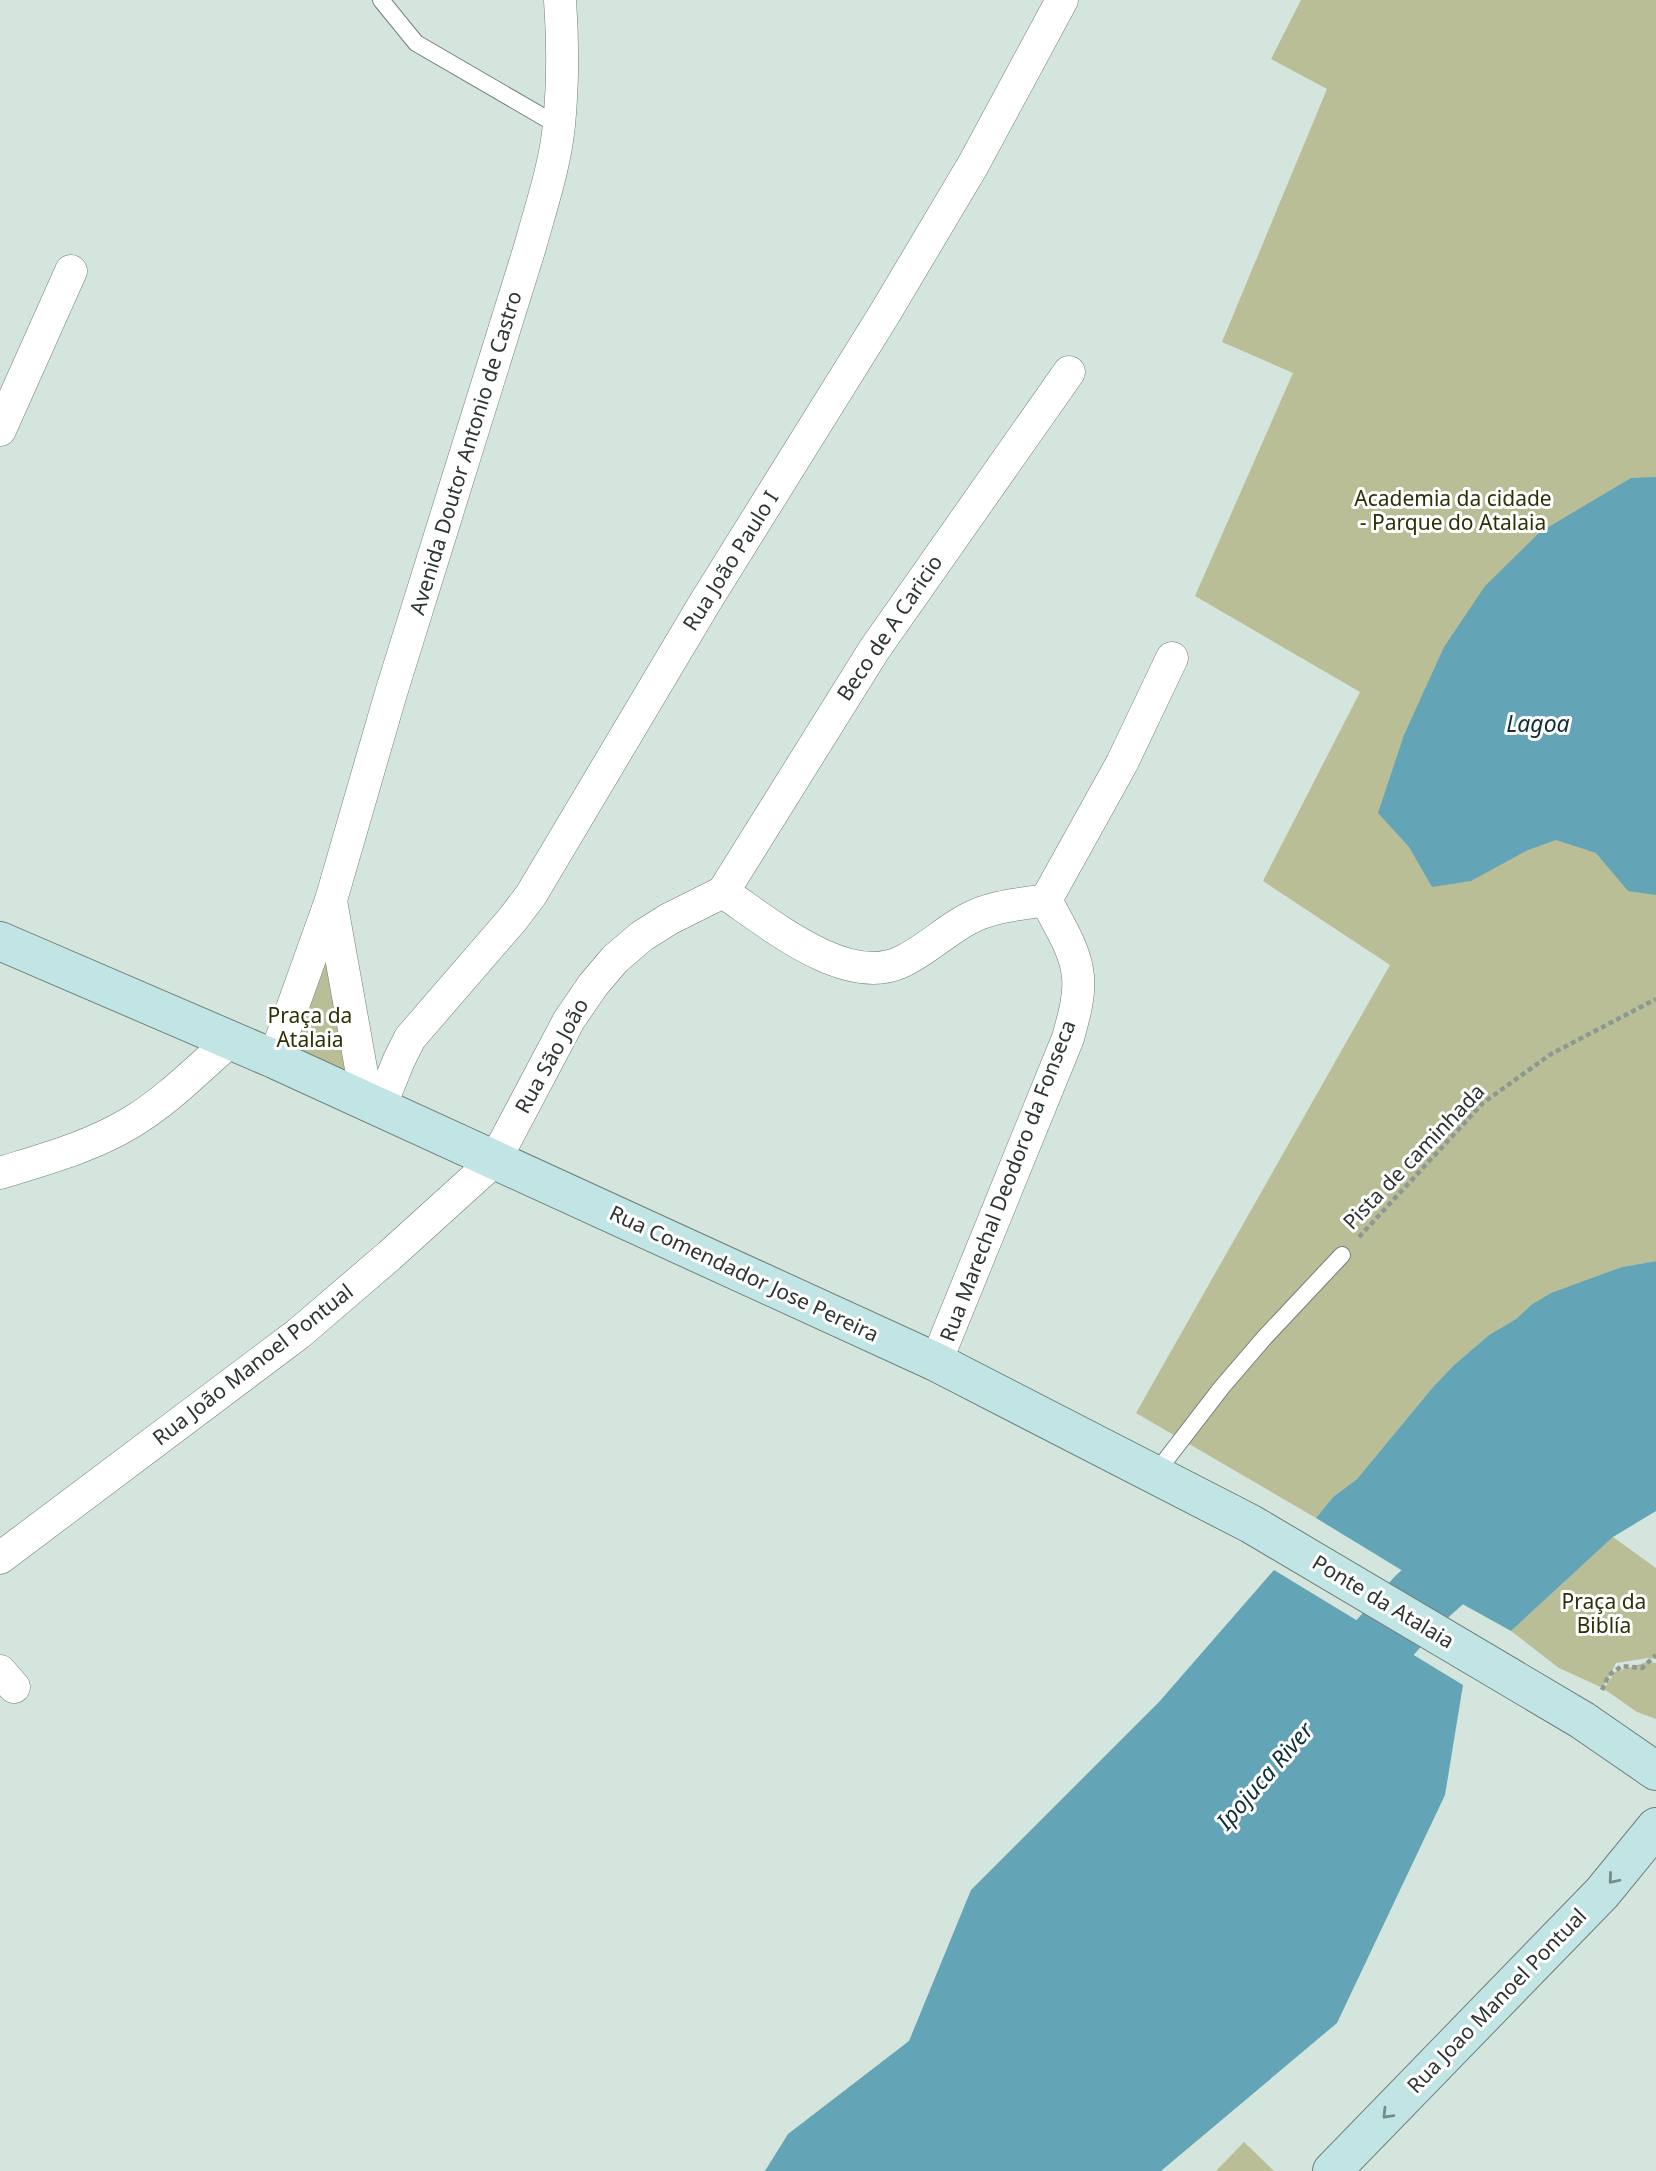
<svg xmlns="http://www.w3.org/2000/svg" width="1656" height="2171" font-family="'Noto Sans',sans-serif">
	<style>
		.green { fill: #b9be97 }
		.water { fill: #63a5b7 }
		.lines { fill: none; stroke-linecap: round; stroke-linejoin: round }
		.river { stroke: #63a5b7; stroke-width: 66 }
		.lane-casing { stroke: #708079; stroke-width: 18 }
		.street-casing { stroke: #708079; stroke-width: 33 }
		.secondary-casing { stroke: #708079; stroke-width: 40 }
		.path { stroke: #8c9992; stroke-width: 4.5; stroke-dasharray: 5 3.5; stroke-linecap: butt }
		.lane { stroke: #fff; stroke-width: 16 }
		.street { stroke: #fff; stroke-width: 32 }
		.secondary { stroke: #c0e5e4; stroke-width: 38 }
		.oneway { stroke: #768c8a }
		.labels { text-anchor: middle; stroke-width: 6; stroke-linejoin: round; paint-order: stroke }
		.street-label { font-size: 21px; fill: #2d3431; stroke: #fff }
		.park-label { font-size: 21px; fill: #2d3005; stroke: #fff }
		.water-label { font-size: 23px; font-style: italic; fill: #0d2f37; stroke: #fff }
	</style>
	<rect width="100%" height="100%" fill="#d3e5dc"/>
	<!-- green -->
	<g class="green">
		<polygon points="1301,0 1656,0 1656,1261 1622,1267 1531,1305 1516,1319 1489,1335 1454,1365 1433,1387 1357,1479 1333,1497 1316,1518 1136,1413 1390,965 1263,881 1360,692 1195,596 1293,373 1222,342 1327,89 1271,59"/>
		<polygon points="328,939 352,1084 260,1043"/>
		<polygon points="1613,1537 1656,1568 1656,1659 1648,1658 1616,1663 1603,1688 1559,1668 1511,1631"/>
		<polygon points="1647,1662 1656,1663 1656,1719 1637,1712 1604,1689 1615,1672"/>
		<polygon points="1244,2142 1274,2171 1216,2171"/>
	</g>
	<!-- water -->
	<g class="water">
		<polygon points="1656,477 1656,895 1628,891 1596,853 1556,840 1528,850 1471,881 1432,887 1409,847 1378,813 1404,735 1444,647 1485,586 1540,532 1631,478"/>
		<polygon points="1656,1261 1656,1511 1613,1537 1511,1631 1403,1571 1316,1518 1333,1497 1357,1479 1433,1387 1454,1365 1489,1335 1516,1319 1531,1305 1551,1293 1622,1267"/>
		<polygon points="1274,1570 1463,1685 1445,1795 1337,2023 1161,2171 765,2171 788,2134 909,2041 971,1890 1159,1702"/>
	</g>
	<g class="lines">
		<!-- river -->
		<polyline class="river" points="1325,1706 1418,1600 1501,1526"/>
		<!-- lane casing -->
		<g class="lane-casing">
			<g id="lane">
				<polyline points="381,0 416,43 559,126"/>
				<polyline points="1155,1474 1222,1387 1265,1337 1342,1255"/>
			</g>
		</g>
		<!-- street casing -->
		<g class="street-casing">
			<g id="street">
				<polyline points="0,430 71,271"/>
				<polyline points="723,892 874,650 1069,372"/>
				<path d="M723,892c45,30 122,96 178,70 24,-11 44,-31 67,-43 24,-13 53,-15 78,-19"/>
				<polyline points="331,901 367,1102"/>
				<path d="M274,1059l57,-159 60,-207 139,-446c11,-40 25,-81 29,-122 4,-41 4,-84 1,-125"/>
				<polyline points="380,1107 399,1060 410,1038 512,920 531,895 704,604 885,313 973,165 1062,0"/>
				<path d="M0,1173c45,-14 90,-26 130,-50 37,-22 68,-54 100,-82"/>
				<path d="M936,1362l132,-324c5,-19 12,-41 10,-61 -2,-27 -20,-53 -32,-77l76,-137 50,-105"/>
				<polyline points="0,1558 298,1334 389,1256 495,1160 569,1020 593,985 615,959 642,936 669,919 723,892"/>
				<polyline points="0,1671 14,1687"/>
			</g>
		</g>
		<!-- secondary casing -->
		<g class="secondary-casing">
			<g id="secondary">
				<polyline points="0,941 274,1059 936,1362 1251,1524 1582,1720 1656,1771"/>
				<polyline points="1332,2171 1602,1893 1656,1827"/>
			</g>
		</g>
		<!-- path -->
		<g class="path">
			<polyline points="1359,1237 1483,1103 1551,1054 1656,999"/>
			<polyline points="1602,1690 1609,1675 1622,1666 1642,1668 1656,1655"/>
		</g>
		<!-- lane -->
		<use href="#lane" class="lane"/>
		<!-- street -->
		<use href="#street" class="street"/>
		<!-- secondary -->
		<use href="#secondary" class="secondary"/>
	</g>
	<!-- one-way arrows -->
	<defs><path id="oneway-chevron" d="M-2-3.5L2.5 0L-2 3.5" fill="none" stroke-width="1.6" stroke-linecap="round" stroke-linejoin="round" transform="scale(1.75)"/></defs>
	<g class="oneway">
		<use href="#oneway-chevron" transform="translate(1613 1879) rotate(130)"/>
		<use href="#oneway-chevron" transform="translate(1387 2114) rotate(134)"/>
	</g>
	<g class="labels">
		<!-- street labels -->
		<g class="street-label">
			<text transform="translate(466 453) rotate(-73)" y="7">Avenida Doutor Antonio de Castro</text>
			<text transform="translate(731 561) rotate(-58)" y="7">Rua João Paulo I</text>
			<text transform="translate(890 628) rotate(-56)" y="7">Beco de A Caricio</text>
			<text transform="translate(552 1056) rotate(-61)" y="7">Rua São João</text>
			<text transform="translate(1414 1157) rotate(-46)" y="7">Pista de caminhada</text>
			<text transform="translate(1008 1181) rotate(-69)" y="7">Rua Marechal Deodoro da Fonseca</text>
			<text transform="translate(744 1274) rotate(25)" y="7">Rua Comendador Jose Pereira</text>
			<text transform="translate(253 1365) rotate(-38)" y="7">Rua João Manoel Pontual</text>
			<text transform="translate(1383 1602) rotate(31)" y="7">Ponte da Atalaia</text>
			<text transform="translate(1497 2001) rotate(-46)" y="7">Rua Joao Manoel Pontual</text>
		</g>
		<!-- park labels -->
		<g class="park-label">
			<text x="1453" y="506">Academia da cidade<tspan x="1453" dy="24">- Parque do Atalaia</tspan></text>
			<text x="310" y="1023">Praça da<tspan x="310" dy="24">Atalaia</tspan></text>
			<text x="1604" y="1609">Praça da<tspan x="1604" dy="24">Biblía</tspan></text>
		</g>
		<!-- water labels -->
		<g class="water-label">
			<text x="1538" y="732">Lagoa</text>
			<text transform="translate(1265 1776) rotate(-49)" y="8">Ipojuca River</text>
		</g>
	</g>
</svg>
